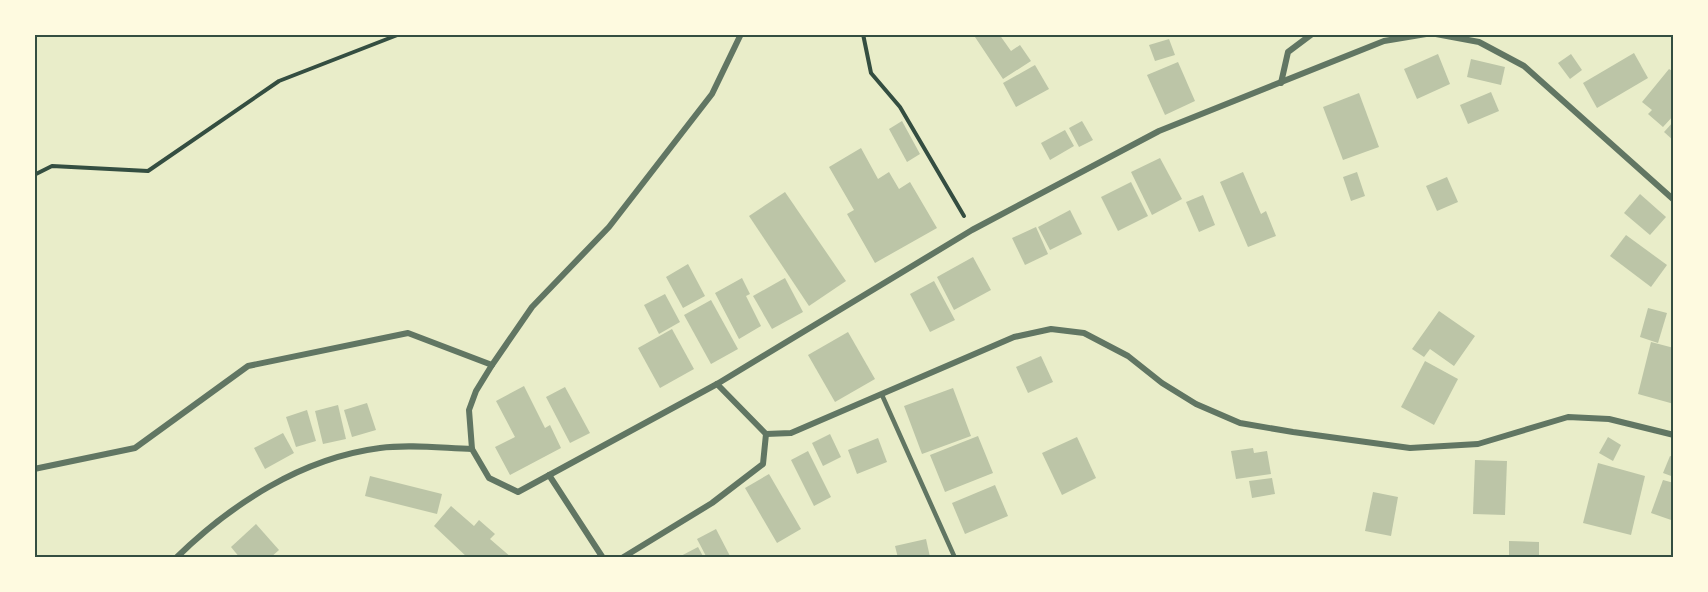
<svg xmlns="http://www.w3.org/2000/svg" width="1708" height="592" font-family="Quicksand,sans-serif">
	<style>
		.building { fill: #bcc5a7 }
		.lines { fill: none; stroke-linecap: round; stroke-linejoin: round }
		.path { stroke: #344e41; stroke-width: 4 }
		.service { stroke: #617663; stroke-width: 4.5 }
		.minor { stroke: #617663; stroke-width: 6 }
		.neatline { fill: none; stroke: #344e41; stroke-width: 2 }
	</style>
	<rect width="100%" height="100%" fill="#e9edc9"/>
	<!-- building -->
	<g class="building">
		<polygon points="979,34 999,34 1011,51 1020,45 1031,61 1003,79 975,37"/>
		<polygon points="1169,39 1175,55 1155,61 1149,45"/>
		<polygon points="1634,53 1648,78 1597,108 1583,83"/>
		<polygon points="1438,54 1450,84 1417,99 1404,69"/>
		<polygon points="1571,54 1582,70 1570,79 1558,63"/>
		<polygon points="1471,59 1505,67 1501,85 1467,77"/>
		<polygon points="1178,62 1195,101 1165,115 1147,75"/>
		<polygon points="1035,65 1049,89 1016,107 1003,83"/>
		<polygon points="1669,69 1674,72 1674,115 1663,127 1648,114 1652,110 1642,102"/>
		<polygon points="1491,92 1499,111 1468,124 1460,105"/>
		<polygon points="1359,93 1379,147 1343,160 1323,107"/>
		<polygon points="902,121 920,154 907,162 889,129"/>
		<polygon points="1082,121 1093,140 1079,147 1069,128"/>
		<polygon points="1674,121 1674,141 1664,132"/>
		<polygon points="1065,130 1074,146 1050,160 1041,143"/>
		<polygon points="861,148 878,179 889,172 899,189 910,182 937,228 875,263 847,214 854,210 829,167"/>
		<polygon points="1160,158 1182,199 1152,215 1131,172"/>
		<polygon points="1243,172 1261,214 1266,211 1276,236 1248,247 1220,182"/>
		<polygon points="1357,172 1365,196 1351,201 1343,177"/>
		<polygon points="1447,177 1458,202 1437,211 1426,186"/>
		<polygon points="1131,182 1148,216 1118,231 1101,197"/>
		<polygon points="785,192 846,281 809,306 749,216"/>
		<polygon points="1640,194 1666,217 1650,235 1624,213"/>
		<polygon points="1203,195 1215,225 1199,232 1186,202"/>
		<polygon points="1070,210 1082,234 1050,250 1038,227"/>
		<polygon points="1036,227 1048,254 1025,265 1012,238"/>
		<polygon points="1626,235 1667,265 1651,287 1610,256"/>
		<polygon points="973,257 991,290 954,310 937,277"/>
		<polygon points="688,264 705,296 683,308 666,277"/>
		<polygon points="742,278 750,294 746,296 761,326 739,339 715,293"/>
		<polygon points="785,278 803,312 772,329 753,296"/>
		<polygon points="934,281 955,320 930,332 910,294"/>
		<polygon points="665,294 680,322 659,334 644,305"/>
		<polygon points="711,300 738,349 711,364 684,315"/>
		<polygon points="1648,308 1667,313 1658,343 1640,337"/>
		<polygon points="1439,311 1475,336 1454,366 1430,349 1424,357 1412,349"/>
		<polygon points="672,329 694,369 660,388 638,348"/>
		<polygon points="848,332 875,379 835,402 808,355"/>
		<polygon points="1651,342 1674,348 1674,404 1638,394"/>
		<polygon points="1041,356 1053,382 1028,393 1016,367"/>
		<polygon points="1425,361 1458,379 1434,425 1401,407"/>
		<polygon points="524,386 545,428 550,425 561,448 510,475 495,447 515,437 496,401"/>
		<polygon points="565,387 590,433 570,443 546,397"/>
		<polygon points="953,388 971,436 922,454 904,406"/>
		<polygon points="367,403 376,430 352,437 344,410"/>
		<polygon points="338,405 346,439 323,444 315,411"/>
		<polygon points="307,410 316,441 296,447 286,417"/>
		<polygon points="283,433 294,453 265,469 254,448"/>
		<polygon points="830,434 841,457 823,466 812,443"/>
		<polygon points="978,436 993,473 945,492 930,455"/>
		<polygon points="1077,437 1096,478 1062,495 1042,453"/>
		<polygon points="1608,437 1621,445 1613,461 1599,453"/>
		<polygon points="878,438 887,462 857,474 848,450"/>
		<polygon points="1253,448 1254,453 1267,451 1271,474 1236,479 1231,451"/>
		<polygon points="808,451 831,497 814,506 791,460"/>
		<polygon points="1670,456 1674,457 1674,477 1663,473"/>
		<polygon points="1475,460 1507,461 1505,515 1473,514"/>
		<polygon points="1598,463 1645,476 1631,535 1583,523"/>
		<polygon points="769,474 801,529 777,543 745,488"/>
		<polygon points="370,476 442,494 437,514 365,496"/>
		<polygon points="1272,478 1275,494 1252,498 1249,481"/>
		<polygon points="1663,480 1674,483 1674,521 1651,513"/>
		<polygon points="995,485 1008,516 965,534 952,503"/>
		<polygon points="1373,492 1398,497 1391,536 1365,531"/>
		<polygon points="451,506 474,526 479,520 495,534 490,539 512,558 468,558 434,526"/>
		<polygon points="256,524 279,550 270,558 240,558 231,547"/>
		<polygon points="716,529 731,558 707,558 697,539"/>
		<polygon points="926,539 930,557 898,558 895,546"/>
		<polygon points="1509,541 1539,542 1539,558 1509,558"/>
		<polygon points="698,547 704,558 677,558"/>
	</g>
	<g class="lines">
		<!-- path -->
		<g class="path">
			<polyline points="863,34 871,73 900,107 964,216"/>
			<polyline points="34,175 52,166 148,171 279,81 400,34"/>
		</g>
		<!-- service -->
		<polyline class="service" points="882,395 955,558"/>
		<!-- minor -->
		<g class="minor">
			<polyline points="1436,34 1479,42 1524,66 1674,200"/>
			<polyline points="1281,83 1288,52 1312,34"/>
			<polyline points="717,384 766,434 791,433 1014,337 1051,329 1084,333 1128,356 1162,383 1196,404 1240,423 1293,432 1410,448 1478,444 1568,417 1609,419 1674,435"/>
			<polyline points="472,449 469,410 476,391 492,365 532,307 609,227 712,94 741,34"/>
			<polyline points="34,469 135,448 248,366 408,333 492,365"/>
			<polyline points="549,475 603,558"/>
			<path d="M176,558c55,-54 126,-100 204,-110 29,-4 62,0 92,1l17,29 29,14 199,-108 255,-154 187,-99 225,-90 42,-7"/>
			<polyline points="622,558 712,503 763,464 766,434"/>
		</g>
	</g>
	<!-- border -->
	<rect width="1708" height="592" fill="none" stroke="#fefae0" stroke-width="72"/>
	<rect x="36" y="36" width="1636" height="520" class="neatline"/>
</svg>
